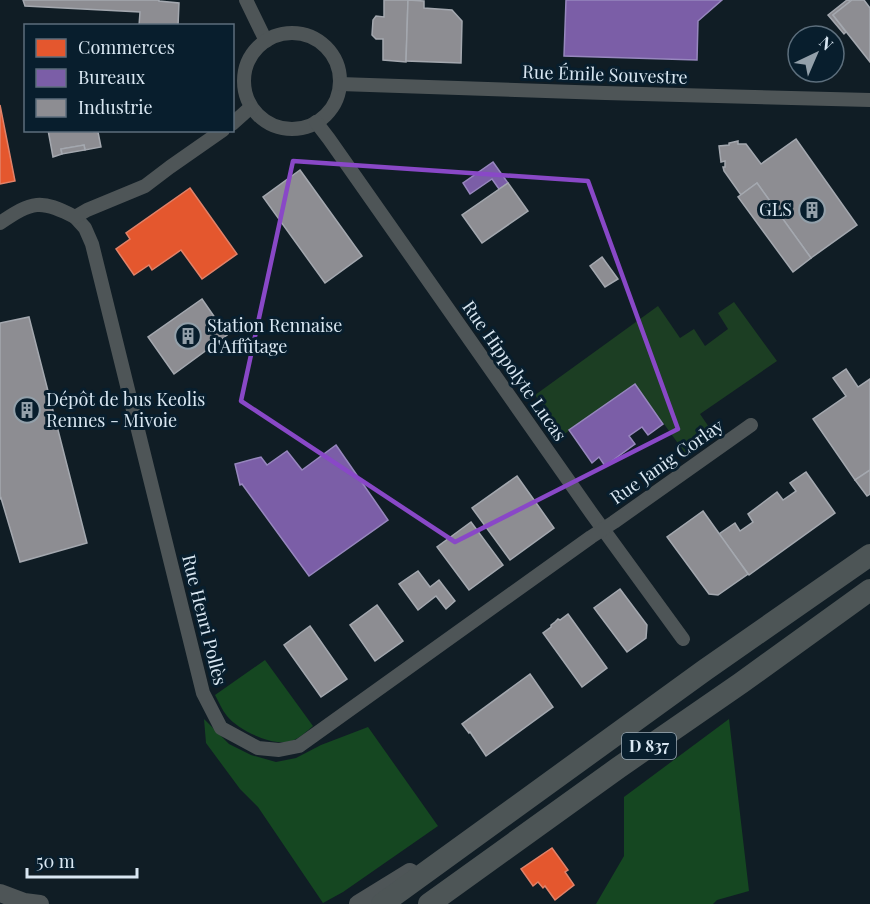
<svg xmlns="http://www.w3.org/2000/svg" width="870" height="904" font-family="'Playfair Display',serif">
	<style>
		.green { fill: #1c3e23 }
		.forest { fill: #154721 }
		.shops { fill: #e4572e; stroke: #e18269; stroke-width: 1.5 }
		.offices { fill: #7b5ea7; stroke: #9787be; stroke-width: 1.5 }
		.industry { fill: #8d8d92; stroke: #a4a8af; stroke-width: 1.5 }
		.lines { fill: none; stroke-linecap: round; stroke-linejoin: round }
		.minor { stroke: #4e5557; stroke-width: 14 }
		.tertiary { stroke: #4e5557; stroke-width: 18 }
		.primary { stroke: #4d5556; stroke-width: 22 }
		.marked { fill: none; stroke: #8948c7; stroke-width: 4.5; stroke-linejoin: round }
		.labels { text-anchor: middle; stroke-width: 6; stroke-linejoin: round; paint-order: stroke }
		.shield { fill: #081e2d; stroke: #9aabb7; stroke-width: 1.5 }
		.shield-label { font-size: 16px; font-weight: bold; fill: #d9e7f2 }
		.street-label { font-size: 18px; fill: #d9e7f2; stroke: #081e2d }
		.poi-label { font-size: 18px; fill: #d9e7f2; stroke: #081e2d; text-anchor: start }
	</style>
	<rect width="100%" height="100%" fill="#101d25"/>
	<!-- green -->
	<polygon class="green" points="734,302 777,361 700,414 713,433 685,453 635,384 563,435 535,395 658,306 680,338 694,329 705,346 728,329 718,313"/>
	<!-- forest -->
	<g class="forest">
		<path d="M265,660l48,66c-6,5 -12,11 -19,14 -18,9 -56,-10 -67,-24 -5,-6 -8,-14 -12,-21z"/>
		<polygon points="204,719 229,744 251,755 276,762 296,758 321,745 368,727 438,826 343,892 323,903 258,807 240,789 206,743"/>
		<polygon points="729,719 749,891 717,900 713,904 596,904 624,856 624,797"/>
	</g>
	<!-- shops -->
	<g class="shops">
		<polygon points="0,105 15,181 0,184"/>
		<polygon points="190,188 237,254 202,279 181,250 152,270 149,265 134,275 116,249 130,239 126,233"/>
		<polygon points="552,848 568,870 565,872 574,885 555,900 545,886 543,888 538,882 533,886 521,869"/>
	</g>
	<!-- offices -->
	<g class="offices">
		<polygon points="566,0 722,0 698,21 697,60 564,56"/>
		<polygon points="493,162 508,183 499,189 492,179 470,194 463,183"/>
		<polygon points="635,384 663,424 648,435 642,427 629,436 635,444 605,466 599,457 592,463 569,430"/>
		<polygon points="336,445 388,520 309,576 242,484 240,485 235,464 261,457 267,465 287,451 302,470"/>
	</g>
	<!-- industry -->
	<g class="industry">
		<polygon points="23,0 159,0 159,1 179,3 178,26 139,26 140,12 25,6"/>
		<polygon points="384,0 408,0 406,62 383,60 383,39 376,39 372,35 373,20 376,16 384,17"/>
		<polygon points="408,0 424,1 424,8 452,10 462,21 461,63 406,61"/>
		<polygon points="847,0 851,1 833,15 846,32 844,34 828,15"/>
		<polygon points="852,0 864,0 870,8 870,62 833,15"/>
		<polygon points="48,130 94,130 94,132 98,132 101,147 85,150 84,145 61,149 62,154 53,157"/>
		<polygon points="796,139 857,225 811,258 757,183 741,195 724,171 723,167 725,167 725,161 721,162 719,146 729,145 729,143 738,141 738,144 746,144 761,164"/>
		<polygon points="84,145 85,150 62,154 61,149"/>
		<polygon points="300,170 362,256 325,283 263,197"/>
		<polygon points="508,183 528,211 482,243 462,215"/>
		<polygon points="757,183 811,258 793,272 738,197"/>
		<polygon points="602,257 618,279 605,287 590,266"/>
		<polygon points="202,299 227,335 174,374 148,337"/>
		<polygon points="29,317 87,543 20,562 1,498 0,499 0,323"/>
		<polygon points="846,369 858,387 870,379 870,470 855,480 813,419 846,396 833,378"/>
		<polygon points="870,470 870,494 867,496 855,480"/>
		<polygon points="806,472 835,513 749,575 719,534 735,523 740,531 753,522 748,514 777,492 783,500 796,491 790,483"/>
		<polygon points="517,476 554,528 510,560 472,508"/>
		<polygon points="703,511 748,574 718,595 709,594 667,537"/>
		<polygon points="471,522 503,565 469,590 437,547"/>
		<polygon points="418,571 430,587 439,580 455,601 446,609 436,596 418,610 399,584"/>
		<polygon points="620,589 647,625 646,638 627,652 594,608"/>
		<polygon points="377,605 403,641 375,661 350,625"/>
		<polygon points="568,614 607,668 582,687 543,633 551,627 551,625 555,622 558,619 560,620"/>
		<polygon points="310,626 347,679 321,697 284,645"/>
		<polygon points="530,674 553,707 486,756 470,732 469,733 462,724"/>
	</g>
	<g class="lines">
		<!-- minor -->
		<g class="minor">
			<polyline points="246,0 266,41"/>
			<circle cx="292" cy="81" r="48"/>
			<polyline points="340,84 605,93 870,100"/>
			<polyline points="316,122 329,139 592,514 683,639"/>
			<polyline points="232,124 251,107"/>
			<polyline points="75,217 85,228 92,244 203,693 221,728 258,748 279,750 299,746 591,537 614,522 751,425"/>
			<path d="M0,223c32,-22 41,-24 75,-6l12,-7 58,-24 25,-19 53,-37"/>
		</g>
		<!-- tertiary -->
		<g class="tertiary">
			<polyline points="0,893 24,902 40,904"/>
			<polyline points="358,904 410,872"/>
		</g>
		<!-- primary -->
		<g class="primary">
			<polyline points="382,904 705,670 870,555"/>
			<polyline points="429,904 618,768 741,683 870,590"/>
		</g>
	</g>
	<!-- marked area -->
	<path class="marked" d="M293,161l295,20 90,248 -223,113 -214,-141z"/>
	<!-- icons -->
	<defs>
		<g id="building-ring" transform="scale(1.35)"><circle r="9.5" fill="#081e2d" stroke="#93a0aa" stroke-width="1.5"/><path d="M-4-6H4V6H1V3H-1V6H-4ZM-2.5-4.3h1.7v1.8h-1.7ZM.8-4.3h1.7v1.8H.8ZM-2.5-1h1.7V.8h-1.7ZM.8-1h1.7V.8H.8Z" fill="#93a0aa"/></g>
	</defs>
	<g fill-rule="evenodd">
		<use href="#building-ring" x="812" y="210"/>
		<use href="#building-ring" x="188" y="336"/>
		<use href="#building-ring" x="27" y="410"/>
	</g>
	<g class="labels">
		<!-- shield labels -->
		<rect class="shield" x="622" y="733" width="54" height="26" rx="4.5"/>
		<g class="shield-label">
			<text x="649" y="752">D 837</text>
		</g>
		<!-- street labels -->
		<g class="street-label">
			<text transform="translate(605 75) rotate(2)" y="6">Rue Émile Souvestre</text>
			<text transform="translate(514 371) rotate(55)" y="6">Rue Hippolyte Lucas</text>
			<text transform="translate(667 462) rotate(-35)" y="6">Rue Janig Corlay</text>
			<text transform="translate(204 620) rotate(76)" y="6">Rue Henri Pollès</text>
		</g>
		<!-- poi labels -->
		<g class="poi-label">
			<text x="792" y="216" text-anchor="end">GLS</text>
			<text x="207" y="332">Station Rennaise<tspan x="207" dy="21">d'Affûtage</tspan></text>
			<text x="46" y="406">Dépôt de bus Keolis<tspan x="46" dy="21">Rennes - Mivoie</tspan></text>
		</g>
	</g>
	<!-- legend -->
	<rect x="24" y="24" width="210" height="108" fill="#081e2d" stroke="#5c6e7c" stroke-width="1.5"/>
	<rect x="36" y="39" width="30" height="18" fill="#e4572e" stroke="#5c6e7c" stroke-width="1.5"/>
	<text x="78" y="54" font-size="18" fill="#d9e7f2">Commerces</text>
	<rect x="36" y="69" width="30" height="18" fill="#7b5ea7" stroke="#5c6e7c" stroke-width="1.5"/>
	<text x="78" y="84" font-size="18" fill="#d9e7f2">Bureaux</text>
	<rect x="36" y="99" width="30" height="18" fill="#8d8d92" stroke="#5c6e7c" stroke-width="1.5"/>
	<text x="78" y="114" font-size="18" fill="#d9e7f2">Industrie</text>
	<!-- north arrow -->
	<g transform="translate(816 54) rotate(44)"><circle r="28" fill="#081e2d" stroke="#5c6e7c" stroke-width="1.5"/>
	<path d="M0-4.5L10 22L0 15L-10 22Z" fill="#93a0aa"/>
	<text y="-9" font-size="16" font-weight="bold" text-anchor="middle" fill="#d9e7f2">N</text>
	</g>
	<!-- scale -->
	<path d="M27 868v9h110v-9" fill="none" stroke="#d9e7f2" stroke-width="3"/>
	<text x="36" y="868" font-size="18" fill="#d9e7f2" stroke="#081e2d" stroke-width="4.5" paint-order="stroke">50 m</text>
</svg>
